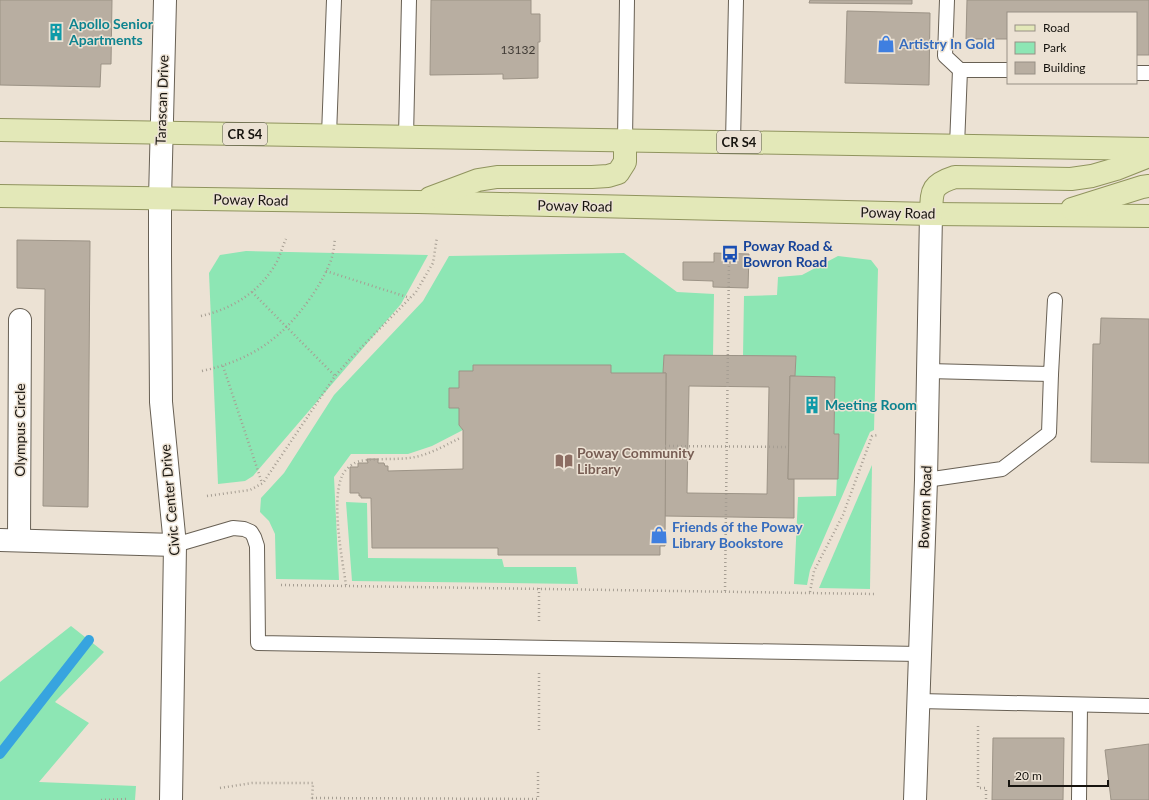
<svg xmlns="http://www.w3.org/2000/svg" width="1149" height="800" font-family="Lato,sans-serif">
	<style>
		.green { fill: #8de6b4 }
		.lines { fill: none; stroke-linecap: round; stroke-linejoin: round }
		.stream { stroke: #37a4df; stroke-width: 10 }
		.building { fill: #b8aea1; stroke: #9c9386; fill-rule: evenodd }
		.service-casing { stroke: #686054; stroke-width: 16 }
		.minor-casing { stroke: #686054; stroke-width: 24 }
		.tertiary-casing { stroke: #686054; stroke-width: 24 }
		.primary-casing { stroke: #90945e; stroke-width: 24 }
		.path { stroke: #a69e93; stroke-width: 2.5; stroke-dasharray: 1 3; stroke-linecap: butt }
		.service { stroke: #fff; stroke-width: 14 }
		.minor { stroke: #fff; stroke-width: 22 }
		.tertiary { stroke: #fff; stroke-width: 22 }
		.primary { stroke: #e3e8b8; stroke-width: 22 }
		.labels { text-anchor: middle; stroke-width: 3; stroke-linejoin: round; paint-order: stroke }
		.number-label { font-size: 12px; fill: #3f3a34 }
		.shield { fill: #ece2d4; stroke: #57524a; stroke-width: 1 }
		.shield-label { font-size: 13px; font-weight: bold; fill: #17140f }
		.culture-label { font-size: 14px; font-weight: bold; fill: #0d838f; stroke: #ece2d4; text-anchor: start }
		.shop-label { font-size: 14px; font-weight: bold; fill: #366cbe; stroke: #ece2d4; text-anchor: start }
		.street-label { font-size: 14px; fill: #17140f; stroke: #ece2d4 }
		.transit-label { font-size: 14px; font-weight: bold; fill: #164399; stroke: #ece2d4; text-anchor: start }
		.education-label { font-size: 14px; font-weight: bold; fill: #785e54; stroke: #ece2d4; text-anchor: start }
	</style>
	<rect width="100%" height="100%" fill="#ece2d4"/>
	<!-- green -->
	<g class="green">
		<polygon points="246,251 428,255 401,304 253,476 245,481 218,484 209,273 220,255"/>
		<polygon points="624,253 677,292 714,294 713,356 664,355 663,373 611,373 611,365 473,365 473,371 459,388 449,388 449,408 459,408 459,425 463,430 432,446 408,454 351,454 334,477 339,580 276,579 275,534 269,521 260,512 261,498 284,473 334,395 423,301 449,256"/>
		<polygon points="838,256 871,260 878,269 874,430 870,432 810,570 807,585 794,584 798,497 836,496 839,435 834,434 835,377 795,376 796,357 743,356 744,296 777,295 778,277 802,275"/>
		<polygon points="872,465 870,589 819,588"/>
		<polygon points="346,502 367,503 368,558 502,559 504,567 576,567 578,584 352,581"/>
		<polygon points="71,626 104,652 55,702 89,723 39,782 136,786 135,800 0,800 0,682"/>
	</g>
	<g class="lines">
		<!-- stream -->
		<polyline class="stream" points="0,754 89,640"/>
	</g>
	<!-- building -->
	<g class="building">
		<polygon points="0,0 112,0 111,64 101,64 100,87 0,85"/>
		<polygon points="431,0 531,0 531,14 540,14 540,42 538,42 538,78 503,79 503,74 430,75"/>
		<polygon points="810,0 912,0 912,4 809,3"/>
		<polygon points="967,0 1149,0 1149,55 1136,55 1136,13 1008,13 1008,39 966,39"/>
		<polygon points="847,11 930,13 929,85 845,83"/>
		<polygon points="17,240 90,241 88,507 43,506 45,289 17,288"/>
		<polygon points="714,253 749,254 748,288 713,287 713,281 683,280 683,262 714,262"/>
		<polygon points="1101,318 1149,319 1149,463 1091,462 1093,344 1100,344"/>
		<path d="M664,355l132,1 -1,20h-5l-2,103h6v39l-129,-2 1,-143h-3zM689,386l80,1 -2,107 -80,-1z"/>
		<polygon points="473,365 611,365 611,373 666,373 665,546 660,546 660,555 498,555 498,548 372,548 371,498 361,498 361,496 359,496 359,493 350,493 350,467 358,467 358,463 368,463 367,459 378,459 378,463 384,463 385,466 388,466 388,471 463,469 463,430 459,425 459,408 449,408 449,388 459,388 459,371 473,371"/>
		<polygon points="790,376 835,377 834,434 839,434 838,479 788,479"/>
		<polygon points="993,738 1064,738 1063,800 992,800"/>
		<polygon points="1149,744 1149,800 1111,800 1105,750"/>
	</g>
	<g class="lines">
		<!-- service casing -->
		<g class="service-casing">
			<g id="service">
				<polyline points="947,0 945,56 960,70"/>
				<polyline points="1136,73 1149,73"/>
				<polyline points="329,135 334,0"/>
				<polyline points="406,137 409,0"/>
				<polyline points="625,140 627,0"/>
				<polyline points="733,142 736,0"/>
				<polyline points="957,146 960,70 1008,70"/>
				<polyline points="928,371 1051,374 1055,300"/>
				<polyline points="926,480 1002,469 1049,433 1051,374"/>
				<polyline points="175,545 233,528 244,529 251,532 254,537 257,546 258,643 920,654"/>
				<polyline points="919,701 1149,706"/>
				<polyline points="1079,800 1080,705"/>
			</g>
		</g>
		<!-- minor casing -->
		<g class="minor-casing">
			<g id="minor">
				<polyline points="0,540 175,545"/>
				<polyline points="19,540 20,320"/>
			</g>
		</g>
		<!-- tertiary casing -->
		<g class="tertiary-casing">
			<g id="tertiary">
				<polyline points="165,0 160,199 160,255 161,402 175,545 171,800"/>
				<polyline points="915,800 926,480 931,214"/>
			</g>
		</g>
		<!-- primary casing -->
		<g class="primary-casing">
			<g id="primary">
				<polyline points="0,130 1149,149"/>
				<polyline points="0,196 418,202 931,214 1149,216"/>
				<polyline points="430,198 478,180 497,177 592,177 608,176 618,173 625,162 625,140"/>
				<polyline points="1072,209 1142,187 1149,186"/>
				<path d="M931,214c1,-23 -1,-29 24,-37l116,2 21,-3 24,-7 33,-13"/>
			</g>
		</g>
		<!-- path -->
		<g class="path">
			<polyline points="326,271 410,298"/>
			<polyline points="252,292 335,376"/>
			<path d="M201,316c31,-7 58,-24 74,-51 5,-8 7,-18 11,-26"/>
			<polyline points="223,366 262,483"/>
			<path d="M202,371c49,-11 80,-32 109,-74 7,-10 13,-20 18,-32 4,-8 5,-18 6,-27"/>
			<polyline points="665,446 789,447"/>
			<polyline points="207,496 250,490 263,483 335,376 350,359 416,292 433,263 437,237"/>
			<polyline points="281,585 875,594"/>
			<path d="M346,585c-4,-27 -15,-84 -4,-109 2,-6 12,-14 18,-15 16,-3 33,-1 49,-3 18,-2 35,-12 51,-20"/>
			<polyline points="539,588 539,624"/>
			<polyline points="725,591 729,259"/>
			<polyline points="810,592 814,571 843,515 872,436 878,435"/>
			<polyline points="978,726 978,788 986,788 986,800"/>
			<polyline points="539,730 539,673"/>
			<polyline points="220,788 252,783 313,783 312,799"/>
			<polyline points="312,798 538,799 538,771"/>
			<polyline points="101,800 128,799"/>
		</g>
		<!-- service -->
		<use href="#service" class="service"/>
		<!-- minor -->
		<use href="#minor" class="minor"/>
		<!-- tertiary -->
		<use href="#tertiary" class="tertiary"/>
		<!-- primary -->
		<use href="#primary" class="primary"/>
	</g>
	<!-- icons -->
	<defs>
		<g id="building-bare" transform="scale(1.38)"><path d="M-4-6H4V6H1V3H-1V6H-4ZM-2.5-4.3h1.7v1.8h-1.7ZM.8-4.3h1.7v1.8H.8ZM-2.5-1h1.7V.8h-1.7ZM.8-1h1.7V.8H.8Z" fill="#0f9aa8" stroke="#ece2d4" stroke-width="2.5" paint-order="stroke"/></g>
		<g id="shop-bare" transform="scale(1.38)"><path d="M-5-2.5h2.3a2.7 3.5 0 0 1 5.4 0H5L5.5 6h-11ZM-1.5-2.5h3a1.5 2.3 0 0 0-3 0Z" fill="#3f7fe0" stroke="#ece2d4" stroke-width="2.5" paint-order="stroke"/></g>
		<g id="bus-bare" transform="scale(1.38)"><path d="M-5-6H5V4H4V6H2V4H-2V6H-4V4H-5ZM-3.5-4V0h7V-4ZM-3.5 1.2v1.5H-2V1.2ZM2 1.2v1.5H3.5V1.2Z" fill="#1a4fb4" stroke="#ece2d4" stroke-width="2.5" paint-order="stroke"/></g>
		<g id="library-bare" transform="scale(1.38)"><path d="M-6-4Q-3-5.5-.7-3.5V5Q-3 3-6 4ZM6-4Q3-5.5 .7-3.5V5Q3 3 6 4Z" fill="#8d6e63" stroke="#ece2d4" stroke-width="2.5" paint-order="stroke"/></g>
	</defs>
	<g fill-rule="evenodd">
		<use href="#building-bare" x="56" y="32"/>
		<use href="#shop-bare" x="886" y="44"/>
		<use href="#bus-bare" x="730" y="254"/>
		<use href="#building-bare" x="812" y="405"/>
		<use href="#library-bare" x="564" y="461"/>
		<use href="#shop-bare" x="659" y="535"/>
	</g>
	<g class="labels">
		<!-- number labels -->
		<g class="number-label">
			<text x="518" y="54">13132</text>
		</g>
		<!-- shield labels -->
		<g class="shield">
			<rect x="223" y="123" width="44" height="22" rx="3"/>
			<rect x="717" y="131" width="44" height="22" rx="3"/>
		</g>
		<g class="shield-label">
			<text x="245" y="139">CR S4</text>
			<text x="739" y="147">CR S4</text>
		</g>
		<!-- culture labels -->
		<g class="culture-label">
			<text x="69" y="29">Apollo Senior<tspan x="69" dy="16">Apartments</tspan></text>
			<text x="825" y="410">Meeting Room</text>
		</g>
		<!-- shop labels -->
		<g class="shop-label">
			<text x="899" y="49">Artistry In Gold</text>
			<text x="672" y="532">Friends of the Poway<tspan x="672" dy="16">Library Bookstore</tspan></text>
		</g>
		<!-- street labels -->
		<g class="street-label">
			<text transform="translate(162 100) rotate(-88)" y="5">Tarascan Drive</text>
			<text transform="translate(251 200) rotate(1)" y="5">Poway Road</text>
			<text transform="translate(575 206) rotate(1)" y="5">Poway Road</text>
			<text transform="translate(898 213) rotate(1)" y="5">Poway Road</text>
			<text transform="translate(20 430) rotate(-90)" y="5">Olympus Circle</text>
			<text transform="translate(170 500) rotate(-95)" y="5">Civic Center Drive</text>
			<text transform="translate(925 507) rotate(-88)" y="5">Bowron Road</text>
		</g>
		<!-- transit labels -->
		<g class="transit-label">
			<text x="743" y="251">Poway Road &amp;<tspan x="743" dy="16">Bowron Road</tspan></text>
		</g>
		<!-- education labels -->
		<g class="education-label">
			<text x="577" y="458">Poway Community<tspan x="577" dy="16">Library</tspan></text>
		</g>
	</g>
	<!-- legend -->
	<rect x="1007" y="12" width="130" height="72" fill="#ece2d4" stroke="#979085"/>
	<rect x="1015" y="25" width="20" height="6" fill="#e3e8b8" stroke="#979085"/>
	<text x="1043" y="32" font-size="12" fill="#17140f">Road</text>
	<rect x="1015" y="42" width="20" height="12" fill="#8de6b4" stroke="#979085"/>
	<text x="1043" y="52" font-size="12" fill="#17140f">Park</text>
	<rect x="1015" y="62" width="20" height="12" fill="#b8aea1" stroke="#979085"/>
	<text x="1043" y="72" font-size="12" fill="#17140f">Building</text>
	<!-- scale -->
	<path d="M1009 780v6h99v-6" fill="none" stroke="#17140f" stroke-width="2"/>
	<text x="1015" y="780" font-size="12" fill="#17140f" stroke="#ece2d4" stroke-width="3" paint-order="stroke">20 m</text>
</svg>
